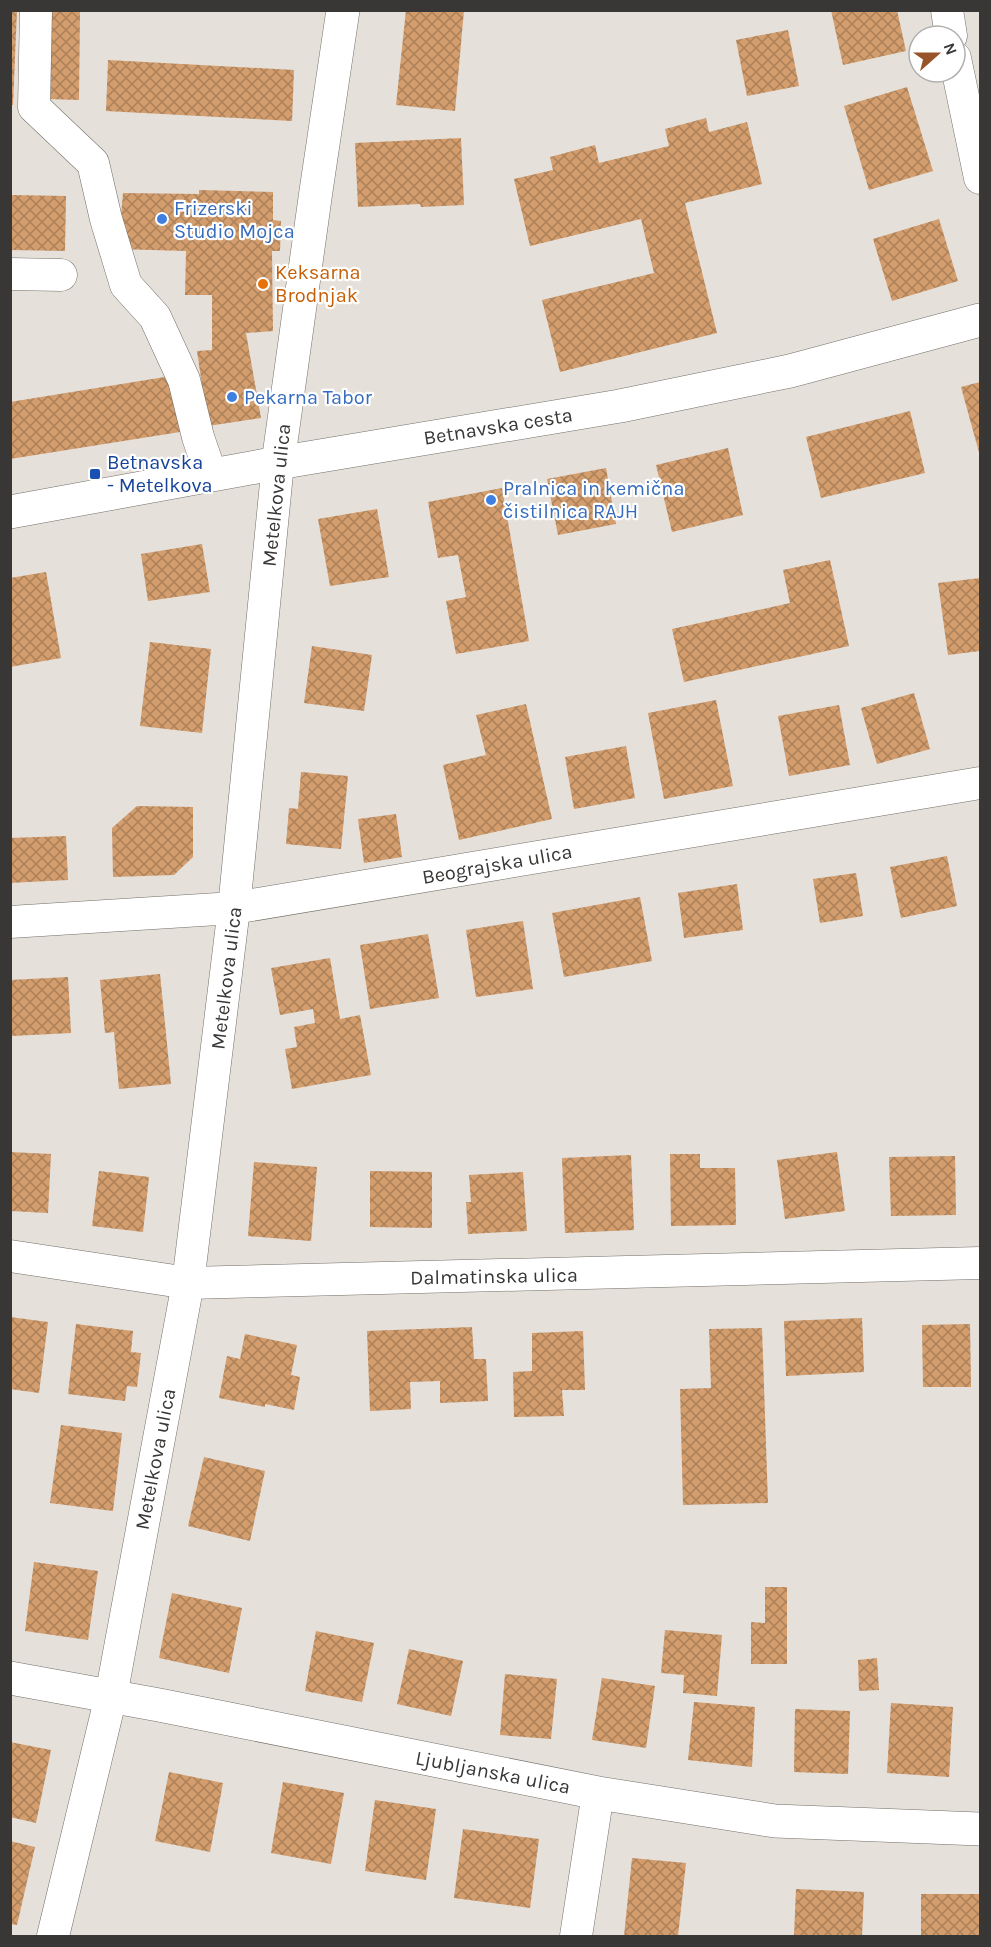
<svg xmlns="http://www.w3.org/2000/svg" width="991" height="1947" font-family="Karla,sans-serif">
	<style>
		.building { fill: url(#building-cross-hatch) }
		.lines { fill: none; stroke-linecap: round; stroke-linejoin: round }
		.minor-casing { stroke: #746f69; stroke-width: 33 }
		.tertiary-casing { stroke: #746f69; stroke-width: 34 }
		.minor { stroke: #fff; stroke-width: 32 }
		.tertiary { stroke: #fff; stroke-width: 33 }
		.shop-dot { fill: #3f7fe0; stroke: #fff; stroke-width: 2 }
		.food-dot { fill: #e8710a; stroke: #fff; stroke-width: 2 }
		.transit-dot { fill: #1a4fb4; stroke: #fff; stroke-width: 2 }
		.labels { text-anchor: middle; stroke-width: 4.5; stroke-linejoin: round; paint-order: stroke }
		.shop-label { font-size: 20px; fill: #366cbe; stroke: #fff; text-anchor: start }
		.food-label { font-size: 20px; fill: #c56008; stroke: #fff; text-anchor: start }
		.street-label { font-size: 20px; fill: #393735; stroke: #fff }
		.transit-label { font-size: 20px; fill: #164399; stroke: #fff; text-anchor: start }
	</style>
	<defs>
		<pattern id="building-cross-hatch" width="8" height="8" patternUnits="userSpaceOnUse" patternTransform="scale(1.5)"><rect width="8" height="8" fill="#d39d6d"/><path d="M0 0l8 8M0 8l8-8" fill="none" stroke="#ac815a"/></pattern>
	</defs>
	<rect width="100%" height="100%" fill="#e5e0da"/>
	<!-- building -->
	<g class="building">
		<polygon points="10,10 17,10 13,105 10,105"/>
		<polygon points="50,10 80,10 79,100 48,99"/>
		<polygon points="406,10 464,10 455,111 396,105"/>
		<polygon points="831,10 897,10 906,51 843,65"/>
		<polygon points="788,30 799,86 747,96 736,40"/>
		<polygon points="108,60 294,70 292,121 106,111"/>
		<polygon points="907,87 933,171 869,190 844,106"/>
		<polygon points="706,118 709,132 747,122 762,184 685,203 717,333 560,372 542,300 654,273 641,219 530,246 514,179 553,170 550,157 595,145 599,163 669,146 665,129"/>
		<polygon points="461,138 464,205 421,207 420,204 358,207 355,143"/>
		<polygon points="199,190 273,192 273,220 281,221 280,251 272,251 273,331 246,333 261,418 208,426 197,351 212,350 212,295 185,295 186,251 118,249 123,193 199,194"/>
		<polygon points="10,195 66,196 65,251 10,250"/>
		<polygon points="939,219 958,281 892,301 873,239"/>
		<polygon points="171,376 180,432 10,459 10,402"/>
		<polygon points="980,382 980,456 961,387"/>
		<polygon points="910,411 925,473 821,498 806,437"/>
		<polygon points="728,448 743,515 672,532 656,465"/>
		<polygon points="606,468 616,524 558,535 547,479"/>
		<polygon points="502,488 529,641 456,654 446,601 466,597 458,555 438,558 428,502"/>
		<polygon points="377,509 389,577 330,586 318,519"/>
		<polygon points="202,544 210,592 148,601 141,554"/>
		<polygon points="830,560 849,646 684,682 672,629 790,603 783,570"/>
		<polygon points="46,572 61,658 10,667 10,578"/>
		<polygon points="980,578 980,651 948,655 938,583"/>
		<polygon points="150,642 211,649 202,733 140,726"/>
		<polygon points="312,646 372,655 364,711 304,703"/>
		<polygon points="914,693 930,749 877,764 861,708"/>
		<polygon points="716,700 733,786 664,799 648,713"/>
		<polygon points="526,704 552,819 459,840 443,765 486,755 476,715"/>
		<polygon points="839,705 850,765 789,776 778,716"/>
		<polygon points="626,746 635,798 574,809 565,757"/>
		<polygon points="301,772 348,776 341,849 286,844 289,808 298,809"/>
		<polygon points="137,806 193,807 193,857 174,875 113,877 112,828"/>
		<polygon points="396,814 402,857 364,863 358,819"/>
		<polygon points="66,836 68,880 10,883 10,838"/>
		<polygon points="947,856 957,906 901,918 890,867"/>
		<polygon points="856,873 863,916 820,923 813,879"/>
		<polygon points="737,884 743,930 684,938 678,893"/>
		<polygon points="640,897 652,961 564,977 552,913"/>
		<polygon points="523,921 533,989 476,997 466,930"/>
		<polygon points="428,934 439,998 370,1009 360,945"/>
		<polygon points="330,958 340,1019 360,1015 371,1075 292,1089 285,1049 297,1047 294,1027 315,1023 313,1009 280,1015 271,968"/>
		<polygon points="160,974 171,1084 119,1089 114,1032 105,1033 100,980"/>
		<polygon points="68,977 71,1033 12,1036 10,980"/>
		<polygon points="10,1152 51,1154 48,1213 10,1211"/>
		<polygon points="837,1152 845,1211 785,1219 777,1160"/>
		<polygon points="670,1154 700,1154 700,1168 735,1168 736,1225 671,1226"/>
		<polygon points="631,1155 634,1230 565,1233 562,1158"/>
		<polygon points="955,1156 956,1215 891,1216 889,1157"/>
		<polygon points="254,1162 317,1167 311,1241 248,1236"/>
		<polygon points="99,1171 149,1177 143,1232 92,1226"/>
		<polygon points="370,1171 432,1172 432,1228 370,1227"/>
		<polygon points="523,1172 527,1231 468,1234 466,1202 471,1202 469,1175"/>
		<polygon points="10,1317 48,1322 39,1393 10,1389"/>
		<polygon points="862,1318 864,1372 786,1376 784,1321"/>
		<polygon points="76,1324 133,1331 131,1352 141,1353 137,1387 127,1386 125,1401 68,1394"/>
		<polygon points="970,1324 971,1387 923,1387 922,1325"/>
		<polygon points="472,1327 474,1359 486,1359 488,1401 440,1403 440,1381 410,1382 411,1409 370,1411 367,1331"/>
		<polygon points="762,1328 768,1503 683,1505 680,1389 711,1388 709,1329"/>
		<polygon points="583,1331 585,1390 562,1390 564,1416 514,1417 513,1372 532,1371 532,1333"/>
		<polygon points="245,1334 297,1345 291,1375 300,1377 294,1410 265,1404 265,1407 219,1398 227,1356 240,1359"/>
		<polygon points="61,1425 122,1433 113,1511 50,1503"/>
		<polygon points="204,1457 265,1471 250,1541 188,1526"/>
		<polygon points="34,1562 98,1571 88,1640 25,1631"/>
		<polygon points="765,1587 787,1587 787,1664 751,1664 751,1622 765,1623"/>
		<polygon points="172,1593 242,1608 229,1673 159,1658"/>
		<polygon points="665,1630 722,1635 717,1696 683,1693 684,1675 661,1673"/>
		<polygon points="316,1631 374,1643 362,1702 305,1691"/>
		<polygon points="409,1649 463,1661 451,1716 397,1704"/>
		<polygon points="877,1658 879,1690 859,1691 858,1660"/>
		<polygon points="505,1674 557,1679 551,1739 500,1735"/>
		<polygon points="602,1678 655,1686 646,1748 592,1740"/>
		<polygon points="694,1702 755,1707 752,1767 688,1760"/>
		<polygon points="891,1703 953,1707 949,1777 887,1773"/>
		<polygon points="795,1709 850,1711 848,1774 794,1772"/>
		<polygon points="10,1742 51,1750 36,1823 10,1817"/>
		<polygon points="169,1772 223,1783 210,1852 155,1841"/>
		<polygon points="283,1782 344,1793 331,1864 271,1853"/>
		<polygon points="375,1800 436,1809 426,1880 365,1871"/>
		<polygon points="463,1829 539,1839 530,1908 454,1898"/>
		<polygon points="10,1841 35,1847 17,1925 10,1924"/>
		<polygon points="632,1858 686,1863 678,1936 624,1936"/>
		<polygon points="796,1889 864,1892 862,1936 794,1936"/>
		<rect x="921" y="1894" width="59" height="42"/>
	</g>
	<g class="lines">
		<!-- minor casing -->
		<g class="minor-casing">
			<g id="minor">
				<polyline points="36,10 34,107 93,163 106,219 126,285 155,317 184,380 198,437 211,475"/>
				<polyline points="947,10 951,36"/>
				<polyline points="955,58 980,178"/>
				<polyline points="10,274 61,275"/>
				<polyline points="10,922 234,908 980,783"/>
				<polyline points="10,1256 188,1283 980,1263"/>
				<polyline points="53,1936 111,1696 188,1283 234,908 278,463"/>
				<polyline points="576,1936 598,1793"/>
			</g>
		</g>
		<!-- tertiary casing -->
		<g class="tertiary-casing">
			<g id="tertiary">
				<polyline points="278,463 316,191 343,10"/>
				<polyline points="10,512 278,463 620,406 790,371 980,320"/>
				<polyline points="10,1678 159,1705 598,1793 775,1821 980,1829"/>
			</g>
		</g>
		<!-- minor -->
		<use href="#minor" class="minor"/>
		<!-- tertiary -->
		<use href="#tertiary" class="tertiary"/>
	</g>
	<!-- markers -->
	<g class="shop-dot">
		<circle cx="162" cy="219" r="6"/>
		<circle cx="232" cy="397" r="6"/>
		<circle cx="491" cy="500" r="6"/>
	</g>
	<circle class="food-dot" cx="263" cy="284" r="6"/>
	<rect class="transit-dot" x="89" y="468" width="12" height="12" rx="3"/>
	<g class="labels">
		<!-- shop labels -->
		<g class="shop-label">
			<text x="174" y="215">Frizerski<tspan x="174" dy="23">Studio Mojca</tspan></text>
			<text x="244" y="404">Pekarna Tabor</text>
			<text x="503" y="495">Pralnica in kemična<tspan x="503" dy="23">čistilnica RAJH</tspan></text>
		</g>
		<!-- food labels -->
		<g class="food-label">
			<text x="275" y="279">Keksarna<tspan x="275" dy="23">Brodnjak</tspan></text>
		</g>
		<!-- street labels -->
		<g class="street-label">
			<text transform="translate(498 426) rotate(-9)" y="7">Betnavska cesta</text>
			<text transform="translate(276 495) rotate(-84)" y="7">Metelkova ulica</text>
			<text transform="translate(497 864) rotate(-10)" y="7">Beograjska ulica</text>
			<text transform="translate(226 978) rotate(-83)" y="7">Metelkova ulica</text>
			<text transform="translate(494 1276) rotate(-1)" y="7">Dalmatinska ulica</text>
			<text transform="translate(155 1459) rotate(-79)" y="7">Metelkova ulica</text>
			<text transform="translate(493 1772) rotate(11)" y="7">Ljubljanska ulica</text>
		</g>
		<!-- transit labels -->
		<g class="transit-label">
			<text x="107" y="469">Betnavska<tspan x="107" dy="23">- Metelkova</tspan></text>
		</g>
	</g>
	<!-- border -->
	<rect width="991" height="1947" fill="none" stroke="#393735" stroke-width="24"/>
	<!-- north arrow -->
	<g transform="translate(937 54) rotate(69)"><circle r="28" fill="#ffffff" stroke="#b0afae" stroke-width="1.5"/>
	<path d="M0-4.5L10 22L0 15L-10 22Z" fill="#995329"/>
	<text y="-9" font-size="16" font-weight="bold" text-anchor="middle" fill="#393735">N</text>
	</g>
</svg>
